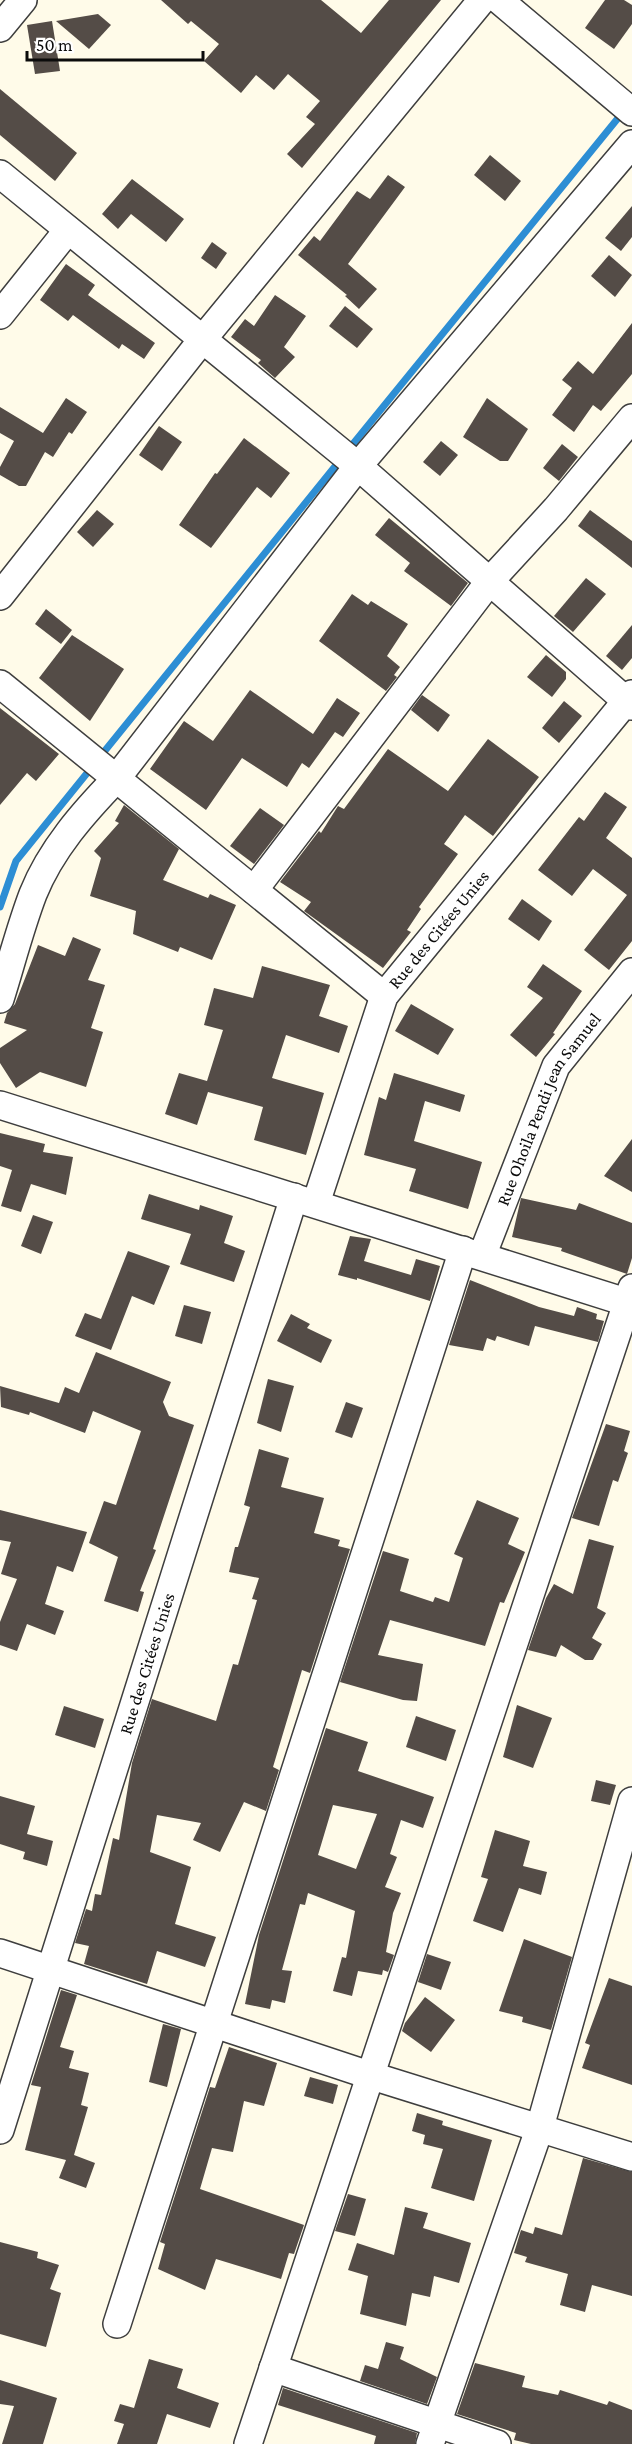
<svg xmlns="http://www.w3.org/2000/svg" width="632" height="2444" font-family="'Crimson Pro',serif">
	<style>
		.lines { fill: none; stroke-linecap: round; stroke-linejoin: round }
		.stream { stroke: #2d8ed4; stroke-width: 7 }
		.building { fill: #544c47; fill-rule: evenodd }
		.minor-casing { stroke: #3e3e3e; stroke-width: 30 }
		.minor { stroke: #fff; stroke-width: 27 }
		.labels { text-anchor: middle; stroke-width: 6; stroke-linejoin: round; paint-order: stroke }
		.street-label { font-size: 18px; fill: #0b0b0b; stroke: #fff }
	</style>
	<rect width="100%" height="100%" fill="#fffbe9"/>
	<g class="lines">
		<!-- stream -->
		<g class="stream">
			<polyline points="348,450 623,112"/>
			<polyline points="99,758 341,459"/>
			<polyline points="0,907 16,861 92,767"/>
		</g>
	</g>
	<!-- building -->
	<g class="building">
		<polygon points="161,0 321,0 361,33 389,0 441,0 302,168 287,154 315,124 306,117 320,101 288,74 274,90 256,75 241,93 204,61 219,44 191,21 188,24"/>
		<polygon points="605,0 624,0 632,5 632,24 614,49 585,28"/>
		<polygon points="98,14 111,25 89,49 56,21"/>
		<polygon points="52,21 60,71 35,74 27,25"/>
		<polygon points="0,89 77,153 55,181 0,135"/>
		<polygon points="490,155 521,181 505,201 474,175"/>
		<polygon points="388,175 405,187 348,264 377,289 359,309 345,296 347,295 298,255 314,236 320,241 357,191 370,199"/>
		<polygon points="132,179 184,219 166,242 131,214 118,229 102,214"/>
		<polygon points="632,206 632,237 621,251 605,238"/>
		<polygon points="212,242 227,253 216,269 201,258"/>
		<polygon points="609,255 632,275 615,297 591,276"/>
		<polygon points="66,264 95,285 88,295 155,343 144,359 122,344 119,349 73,315 68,321 40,300"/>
		<polygon points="275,295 306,316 284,347 295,357 275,378 258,363 261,360 231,337 245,319 254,326"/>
		<polygon points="345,306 373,329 357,348 329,326"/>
		<polygon points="632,323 632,374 601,411 593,405 574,432 552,415 572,388 562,380 578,361 593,374"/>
		<polygon points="66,398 87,412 72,434 69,432 53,457 45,452 26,486 19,486 0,475 0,467 14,441 0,433 0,407 43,433"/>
		<polygon points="487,398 528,429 508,461 500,461 463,437"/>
		<polygon points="159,426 182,442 162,471 139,455"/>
		<polygon points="244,438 290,473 271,498 257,487 211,548 179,525 215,473 217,474"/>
		<polygon points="441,441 458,455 440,476 423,462"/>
		<polygon points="562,444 578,457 559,481 543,468"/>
		<polygon points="97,510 114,524 93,547 77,532"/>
		<polygon points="590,510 632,541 632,568 578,526"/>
		<polygon points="389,518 468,583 451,606 404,571 410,563 375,535"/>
		<polygon points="586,578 606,594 573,632 554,616"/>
		<polygon points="352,594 368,605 371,601 408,624 387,656 400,667 394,675 397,677 386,691 319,641"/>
		<polygon points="46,609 72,630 61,644 35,624"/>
		<polygon points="632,625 632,658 622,670 606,656"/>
		<polygon points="72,635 124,669 90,721 39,678"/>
		<polygon points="546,655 566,672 566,679 552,697 527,677"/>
		<polygon points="250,690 313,734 337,698 360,713 343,737 335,732 309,768 302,763 287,787 242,758 206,810 150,769 184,721 213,741"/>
		<polygon points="422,695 450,715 438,732 411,710"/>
		<polygon points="564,701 582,716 559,743 542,728"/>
		<polygon points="0,708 59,754 36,781 27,773 0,805"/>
		<polygon points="488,739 539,777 493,836 465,815 444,844 458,854 419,907 421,909 407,930 411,932 383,968 304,911 311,902 280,882 319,831 321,833 338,806 344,809 388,749 448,791"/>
		<polygon points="605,792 627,807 606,838 632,858 632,941 609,970 584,950 627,895 593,869 572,896 538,870 579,817 584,821"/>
		<polygon points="124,805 179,849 163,880 208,898 210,894 236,905 212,960 180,947 178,952 133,934 136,911 90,896 101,858 94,851 119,823 115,821"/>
		<polygon points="260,808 284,825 254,864 230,846"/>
		<polygon points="522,899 552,921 539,941 508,919"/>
		<polygon points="73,937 101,949 88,980 105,985 91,1028 103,1032 86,1087 40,1072 16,1088 0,1063 0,1048 27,1030 4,1023 7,1013 15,1004 38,945 65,956"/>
		<polygon points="543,964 582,991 553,1033 555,1034 536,1057 510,1035 543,998 527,987"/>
		<polygon points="262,966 330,985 319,1016 348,1026 339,1053 286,1035 272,1078 324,1093 306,1155 254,1140 263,1107 208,1092 197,1125 165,1114 179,1073 207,1081 223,1030 204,1025 214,988 253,998"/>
		<polygon points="411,1004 454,1029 438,1055 395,1031"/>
		<polygon points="394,1073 465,1095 460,1112 425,1101 414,1141 482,1162 468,1209 409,1191 416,1169 364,1155 379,1097 386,1100"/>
		<polygon points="0,1133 45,1144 43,1152 73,1157 66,1195 31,1184 21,1212 1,1206 12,1170 0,1166"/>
		<polygon points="632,1139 632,1192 604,1176"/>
		<polygon points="149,1194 199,1210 200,1205 233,1216 224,1243 245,1251 234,1282 180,1264 191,1234 141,1219"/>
		<polygon points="521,1198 576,1210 579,1203 632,1223 632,1258 627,1274 561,1251 562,1248 512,1237"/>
		<polygon points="33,1215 53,1222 41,1254 21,1246"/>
		<polygon points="350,1236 371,1239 364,1261 411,1275 416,1259 440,1266 430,1301 357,1278 357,1280 338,1275"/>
		<polygon points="128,1251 170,1266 154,1305 132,1296 111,1350 75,1336 85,1313 101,1319"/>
		<polygon points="470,1280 539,1307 574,1316 577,1307 597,1314 596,1319 604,1321 598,1342 535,1326 529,1346 497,1336 495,1341 487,1338 483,1351 449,1345"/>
		<polygon points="184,1305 211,1312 202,1344 175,1336"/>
		<polygon points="291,1314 310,1324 307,1328 332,1340 321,1363 277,1341"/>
		<polygon points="96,1352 171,1382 163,1402 169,1416 194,1425 153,1549 156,1550 140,1591 144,1592 138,1612 104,1601 118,1557 89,1543 104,1501 116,1505 141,1431 93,1411 85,1433 30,1412 29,1415 1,1407 0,1386 59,1403 65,1387 79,1393"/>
		<polygon points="268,1379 294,1386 281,1432 257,1423"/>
		<polygon points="346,1402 363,1408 352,1438 335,1432"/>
		<polygon points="606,1424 630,1431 624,1451 628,1453 618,1482 613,1480 599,1526 572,1518"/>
		<polygon points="259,1449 289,1458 281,1487 324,1498 314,1533 340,1540 338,1546 350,1549 310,1673 302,1670 273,1767 279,1770 266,1811 244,1802 220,1852 193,1840 201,1823 157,1815 150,1852 191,1867 175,1924 216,1937 205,1967 157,1951 147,1984 84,1964 89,1946 75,1943 86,1909 92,1911 95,1894 101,1895 113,1838 119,1840 132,1763 152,1699 216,1721 233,1664 238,1665 257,1600 252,1599 259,1578 229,1572 235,1547 238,1547 250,1507 244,1505"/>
		<polygon points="477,1500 519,1518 508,1544 525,1552 504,1603 500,1602 485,1646 390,1620 378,1655 423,1664 417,1701 403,1700 340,1682 383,1551 409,1559 400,1591 433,1602 435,1597 449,1602 463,1558 454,1554"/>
		<polygon points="0,1510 87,1532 73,1572 57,1566 45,1604 64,1611 55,1635 27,1624 17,1651 0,1645 0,1622 17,1579 1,1574 11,1542 0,1540"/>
		<polygon points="589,1539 614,1546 597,1608 606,1613 592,1638 602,1644 593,1660 585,1660 561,1645 556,1657 528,1650 546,1598 554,1584 573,1594"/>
		<polygon points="517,1705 552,1718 533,1768 503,1757"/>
		<polygon points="64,1706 104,1719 95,1748 55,1735"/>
		<polygon points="416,1716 456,1730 446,1761 406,1747"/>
		<path d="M326,1728l42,14 -10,29 76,26 -11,31 -22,-8 -11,34 7,3 -12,30 16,6 -8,20 -7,39 8,3 -6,17 -5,-2 -1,5 -24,-4 -6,25 -19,-5 9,-34 4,1 9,-47 -47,-18 -3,12 -5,-1 -18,66 10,1 -7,32 -13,-3 -2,9 -25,-5 14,-69zM333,1805l44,9 -21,55 -38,-14z"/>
		<polygon points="596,1780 616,1785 610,1805 591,1801"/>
		<polygon points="0,1796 35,1806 27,1834 53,1841 47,1866 23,1859 25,1852 0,1844"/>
		<polygon points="495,1830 530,1841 523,1866 547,1872 541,1895 519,1888 503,1932 473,1921 488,1879 481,1877"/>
		<polygon points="524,1939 572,1957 551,2030 522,2022 523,2017 499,2011"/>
		<polygon points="427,1954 451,1962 441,1990 418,1982"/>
		<polygon points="609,1978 632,1986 632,2085 582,2068 590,2045 585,2043"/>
		<polygon points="61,1990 77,1995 60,2047 74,2051 69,2068 89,2073 81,2105 88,2107 74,2155 95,2163 86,2188 59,2178 66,2160 25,2150 41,2087 31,2085"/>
		<polygon points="425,1997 455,2020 431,2052 402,2031 405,2023"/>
		<polygon points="163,2024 181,2029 167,2087 149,2082"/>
		<polygon points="229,2047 277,2063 264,2106 244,2101 233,2152 212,2148 200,2189 304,2225 294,2254 289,2253 281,2279 216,2259 205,2290 158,2269 165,2244 160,2242 210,2087 215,2088"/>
		<polygon points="310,2077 338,2085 333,2104 304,2096"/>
		<polygon points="417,2113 443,2121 442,2125 492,2140 474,2201 431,2188 443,2149 423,2144 425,2135 412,2131"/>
		<polygon points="583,2158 632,2172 632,2296 592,2285 585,2312 560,2305 568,2274 525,2262 527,2257 514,2253 521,2230 533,2234 535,2227 562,2235"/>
		<polygon points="348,2194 366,2199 355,2236 335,2231"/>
		<polygon points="405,2207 428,2213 423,2228 471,2243 459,2283 434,2276 430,2297 412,2293 406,2326 360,2314 368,2276 348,2270 357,2243 394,2255"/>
		<polygon points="0,2242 38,2252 37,2258 59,2265 50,2289 61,2293 46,2347 0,2334"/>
		<polygon points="386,2342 404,2347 400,2359 437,2377 427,2404 360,2381 365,2365 378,2369"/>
		<polygon points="149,2359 183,2369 177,2388 219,2403 210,2428 167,2414 157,2444 117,2444 124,2424 114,2421 120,2404 134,2408"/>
		<polygon points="475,2363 525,2376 522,2387 558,2395 560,2390 607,2405 609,2401 632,2410 632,2444 531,2444 514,2440 516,2433 457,2414"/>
		<polygon points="0,2380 57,2398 43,2444 2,2444 14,2406 0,2404"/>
		<polygon points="283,2388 417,2433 415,2444 374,2444 376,2436 278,2405"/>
	</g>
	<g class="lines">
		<!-- minor casing -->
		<g class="minor-casing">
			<g id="minor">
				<polyline points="499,0 632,112"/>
				<polyline points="0,28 23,0"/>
				<polyline points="0,174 358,466 632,706"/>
				<polyline points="0,315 68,230"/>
				<polyline points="0,596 202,340 482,0"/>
				<polyline points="0,684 384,996"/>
				<polyline points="254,890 489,582 556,509 632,418"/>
				<path d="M0,999c11,-35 20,-71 33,-105 18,-45 51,-82 83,-115l242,-313 274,-322"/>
				<polyline points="0,1105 632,1304"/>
				<path id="s1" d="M316,1203l68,-207 248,-302"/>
				<path id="s2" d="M482,1256l74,-190 76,-94"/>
				<polyline points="0,1953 369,2075 632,2157"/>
				<path id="s3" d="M0,2130l294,-933"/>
				<polyline points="117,2324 463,1250"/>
				<polyline points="273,2368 497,2444"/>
				<polyline points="248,2444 632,1288"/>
				<polyline points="430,2444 540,2127 632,1801"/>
			</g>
		</g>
		<!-- minor -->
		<use href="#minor" class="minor"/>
	</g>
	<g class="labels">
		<!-- street labels -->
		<g class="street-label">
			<text dy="6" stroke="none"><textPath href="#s1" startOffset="304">Rue des Citées Unies</textPath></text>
			<text dy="6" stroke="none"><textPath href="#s2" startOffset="162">Rue Ohoila Pendi Jean Samuel</textPath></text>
			<text dy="6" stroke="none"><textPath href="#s3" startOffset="489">Rue des Citées Unies</textPath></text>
		</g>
	</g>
	<!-- scale -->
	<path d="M27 51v9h176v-9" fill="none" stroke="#0b0b0b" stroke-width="3"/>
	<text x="36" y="51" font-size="18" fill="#0b0b0b" stroke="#ffffff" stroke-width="4.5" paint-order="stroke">50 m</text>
</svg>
